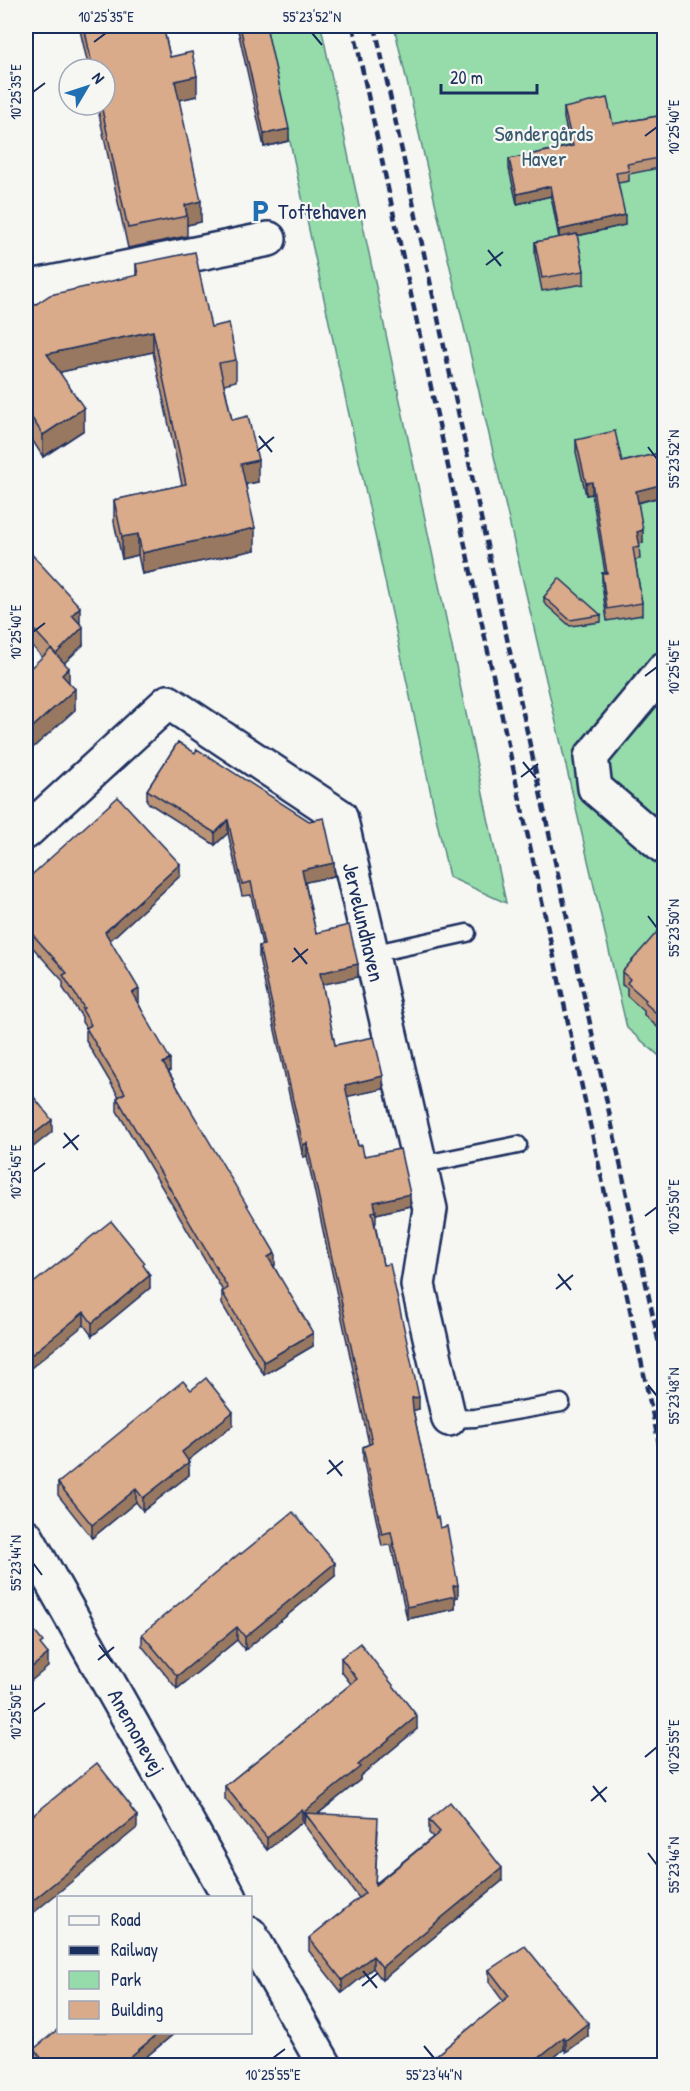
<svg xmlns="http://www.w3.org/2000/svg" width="690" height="2091" font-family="'Patrick Hand',sans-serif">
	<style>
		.green { fill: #95dcaa; stroke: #588684; stroke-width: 1.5 }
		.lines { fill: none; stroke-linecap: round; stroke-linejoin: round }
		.lane-casing { stroke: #1b2f5e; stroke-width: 21 }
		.street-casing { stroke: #1b2f5e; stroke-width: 38 }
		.lane { stroke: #f6f6f2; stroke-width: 16 }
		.street { stroke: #f6f6f2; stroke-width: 33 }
		.rail { stroke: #1b2f5e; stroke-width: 4.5; stroke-dasharray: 9 4.5; stroke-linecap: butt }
		.wall { fill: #bb9377; stroke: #1b2f5e; stroke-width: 1.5 }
		.shaded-wall { fill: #987861; stroke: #1b2f5e; stroke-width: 1.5 }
		.building { fill: #d9ab8a; stroke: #1b2f5e; stroke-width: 1.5 }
		.ticks { fill: none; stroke: #1b2f5e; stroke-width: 2 }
		.labels { text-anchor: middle; stroke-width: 4.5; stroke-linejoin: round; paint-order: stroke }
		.park-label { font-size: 22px; fill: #3a5a71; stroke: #f6f6f2 }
		.poi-label { font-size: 22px; fill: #1b2f5e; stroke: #f6f6f2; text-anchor: start }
		.street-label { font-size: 22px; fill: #1b2f5e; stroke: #f6f6f2 }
		.neatline { fill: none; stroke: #1b2f5e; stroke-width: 2 }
		.ticks-label { font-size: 15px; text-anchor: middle; fill: #1b2f5e }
	</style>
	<rect width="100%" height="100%" fill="#f6f6f2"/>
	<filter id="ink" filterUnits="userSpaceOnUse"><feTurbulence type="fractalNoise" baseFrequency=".0167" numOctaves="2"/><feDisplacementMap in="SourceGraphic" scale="12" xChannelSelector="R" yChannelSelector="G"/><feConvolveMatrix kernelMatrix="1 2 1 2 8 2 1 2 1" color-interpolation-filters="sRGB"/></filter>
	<g filter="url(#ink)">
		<!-- green -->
		<g class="green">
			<polygon points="265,26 321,26 506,903 449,877"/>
			<polygon points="394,26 664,26 664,1060 627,1028"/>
		</g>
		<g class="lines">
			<!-- lane casing -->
			<g class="lane-casing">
				<g id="lane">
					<polyline points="371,954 467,933"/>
					<polyline points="420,1165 518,1145"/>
					<polyline points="449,1419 475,1418 561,1403"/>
				</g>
			</g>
			<!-- street casing -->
			<g class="street-casing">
				<g id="street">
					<polyline points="26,288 269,239"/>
					<polyline points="664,669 591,757 595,788 664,847"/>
					<polyline points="26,832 168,702 340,816 430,1209 418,1285 449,1419"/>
					<polyline points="26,1536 230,1898"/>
					<polyline points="250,1934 325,2066"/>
				</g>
			</g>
			<!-- lane -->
			<use href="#lane" class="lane"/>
			<!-- street -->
			<use href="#street" class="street"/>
			<!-- rail -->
			<g class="rail">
				<polyline points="353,26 664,1467"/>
				<polyline points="375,26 664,1367"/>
			</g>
		</g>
		<!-- wall -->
		<g class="wall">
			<polygon points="79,26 163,26 170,57 197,96 179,100 201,222 187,225 187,236 128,248 97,105 105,105 105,69 89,69"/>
			<polygon points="237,26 266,26 289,141 264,147"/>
			<polygon points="564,108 613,124 664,115 664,167 629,174 629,181 618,183 625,225 577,236 584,271 584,284 542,291 535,255 535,242 559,238 551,196 517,204 509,169 509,159 570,146 564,118"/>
			<polygon points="136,264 211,327 236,360 236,381 224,384 232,420 258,482 246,484 255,550 142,574 138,555 122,559 114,522 114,500 182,485 153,352 60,372 84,430 43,457 26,430 26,311 136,276"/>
			<polygon points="576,440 622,462 664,452 664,496 638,503 643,543 639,543 640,559 635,560 642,603 642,615 607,621 602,585 602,573 605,573 592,494 586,495 576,452"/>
			<polygon points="26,548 80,624 83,645 64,663 75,710 42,657 26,639"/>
			<polygon points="544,597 601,615 601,622 570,626 544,603"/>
			<polygon points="178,742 334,876 305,882 316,933 358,977 322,984 335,1045 383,1089 347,1096 358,1146 364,1156 410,1206 376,1214 376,1223 375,1224 383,1265 419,1409 413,1410 436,1518 440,1528 458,1597 455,1598 455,1609 407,1619 391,1545 382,1546 363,1459 363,1447 369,1444 307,1156 303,1157 259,958 259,946 262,945 251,895 242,896 228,833 215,845 147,802 147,790"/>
			<polygon points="180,876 110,940 139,1002 138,1002 170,1071 169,1072 275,1265 274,1266 313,1346 264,1375 222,1304 222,1292 223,1291 117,1111 117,1098 119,1097 86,1041 86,1028 82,1022 82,1017 63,988 63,981 26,940 26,880"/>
			<polygon points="664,936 664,1033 644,1015 644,1011 627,996 627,988 622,985 622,972"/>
			<polygon points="145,1269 150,1288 92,1336 84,1325 26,1289"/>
			<polygon points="191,1390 233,1425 188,1460 189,1475 143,1511 136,1502 92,1538 58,1495 58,1483"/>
			<polygon points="241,1554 335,1576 245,1650 237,1640 177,1689 142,1646 142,1634"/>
			<polygon points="341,1658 417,1729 360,1776 360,1780 318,1814 378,1830 375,1884 433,1837 429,1833 429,1820 502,1881 382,1980 373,1968 342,1993 309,1951 309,1938 359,1898 302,1822 267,1850 225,1799 225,1786 351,1684 341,1671"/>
			<polygon points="489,1970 588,2036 566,2052 564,2049 544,2066 423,2066 503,2001 489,1982"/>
			<polygon points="58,2032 176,2032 135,2066 37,2066 34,2062 34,2049"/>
		</g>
		<!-- shaded-wall -->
		<g class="shaded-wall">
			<polygon points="197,76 197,96 175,101 175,81"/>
			<polygon points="289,129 289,141 264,147 264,134"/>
			<polygon points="551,186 551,196 517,204 517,194"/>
			<polygon points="201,201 201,222 187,225 187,216 185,205"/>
			<polygon points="625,215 625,225 559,240 559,230"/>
			<polygon points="153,331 153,352 47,375 47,354"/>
			<polygon points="84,408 84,430 43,457 43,435"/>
			<polygon points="258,460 258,482 241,485 241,464"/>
			<polygon points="592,482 592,494 586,495 586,483"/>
			<polygon points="664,484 664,496 636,503 636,491"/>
			<polygon points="255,528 255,550 142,574 142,553"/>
			<polygon points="643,530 643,543 637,544 637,532"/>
			<polygon points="138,534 138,555 122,559 122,537"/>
			<polygon points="80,607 80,625 72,615"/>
			<polygon points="83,627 83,645 55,672 55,654"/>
			<polygon points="69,668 69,689 62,675"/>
			<polygon points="75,689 75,710 26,754 26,733"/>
			<polygon points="228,820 228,833 215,845 215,833"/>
			<polygon points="334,863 334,876 302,883 302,870"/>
			<polygon points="180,864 180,876 105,945 105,932"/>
			<polygon points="358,964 358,977 320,985 320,973"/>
			<polygon points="139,989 139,1002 132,1005 132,993"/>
			<polygon points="170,1059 170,1071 163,1076 163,1063"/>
			<polygon points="383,1076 383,1089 345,1097 345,1085"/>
			<polygon points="52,1120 52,1132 26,1153 26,1140"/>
			<polygon points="307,1143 307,1156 303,1157 303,1145"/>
			<polygon points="410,1194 410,1206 376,1214 374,1202"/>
			<polygon points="275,1253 275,1265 268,1269 268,1257"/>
			<polygon points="150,1275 150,1288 92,1336 92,1323"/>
			<polygon points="84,1312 84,1325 26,1372 26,1359"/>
			<polygon points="313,1333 313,1346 264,1375 264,1362"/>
			<polygon points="419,1397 419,1409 412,1411 412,1398"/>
			<polygon points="233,1412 233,1425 182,1465 182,1452"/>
			<polygon points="189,1462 189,1475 143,1511 143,1498"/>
			<polygon points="136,1489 136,1502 92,1538 92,1525"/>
			<polygon points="335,1563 335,1576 245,1650 245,1637"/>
			<polygon points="458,1585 458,1597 455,1598 455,1609 407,1619 407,1607 453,1586"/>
			<polygon points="237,1627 237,1640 177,1689 177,1676"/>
			<polygon points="48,1654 48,1667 26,1685 26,1672"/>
			<polygon points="417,1716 417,1729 360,1776 360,1780 310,1820 305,1813 304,1825 304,1812 358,1765"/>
			<polygon points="302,1809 302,1822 267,1850 267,1838"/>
			<polygon points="137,1816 137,1828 26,1919 26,1906"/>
			<polygon points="502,1868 502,1881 382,1980 382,1967"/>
			<polygon points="373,1956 373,1968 342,1993 342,1980"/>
			<polygon points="588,2023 588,2036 566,2052 566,2040"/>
			<polygon points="160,2032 176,2032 135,2066 119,2066"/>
			<polygon points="564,2037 564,2049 544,2066 528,2066"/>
			<polygon points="519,2058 519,2066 510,2066"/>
		</g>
		<!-- building -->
		<g class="building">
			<polygon points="84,26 163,26 170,57 192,52 197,76 175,81 201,201 185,205 187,216 128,228 101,105 105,105 105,69 93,69"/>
			<polygon points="240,26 266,26 289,129 264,134"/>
			<polygon points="607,98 613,124 664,115 664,157 627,164 629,171 616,173 625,215 559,230 551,186 517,194 509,159 573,146 564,108"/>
			<polygon points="577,234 584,271 542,278 535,242"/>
			<polygon points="195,252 211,327 229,323 236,360 219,363 232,420 248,416 258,460 241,464 255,528 142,553 138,534 122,537 114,500 186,484 153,331 47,354 84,408 43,435 26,409 26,311 50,295 138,275 136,264"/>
			<polygon points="615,431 622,462 664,452 664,484 636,491 643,530 637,532 640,547 633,548 642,603 607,609 602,573 607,573 592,482 586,483 576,440"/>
			<polygon points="26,548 80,607 72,615 83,627 56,654 26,621"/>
			<polygon points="559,578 601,615 570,620 544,597"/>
			<polygon points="51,649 69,668 62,675 75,689 26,733 26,672"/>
			<polygon points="178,742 195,753 197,749 309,821 324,818 334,863 302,870 316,933 349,925 358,964 320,973 335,1045 374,1037 383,1076 345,1085 358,1146 362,1145 364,1156 400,1149 410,1194 374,1202 376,1211 372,1212 383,1265 390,1264 419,1397 412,1398 413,1410 436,1518 438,1517 440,1528 447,1526 458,1585 453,1586 455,1596 407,1607 391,1532 382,1534 363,1447 372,1443 307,1143 303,1145 259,946 264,945 251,882 242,884 228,820 215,833 147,790"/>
			<polygon points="118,797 180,864 105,932 139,989 132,993 170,1059 163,1063 275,1253 268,1257 313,1333 264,1362 222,1292 228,1288 117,1098 125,1093 86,1028 91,1025 82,1009 84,1008 63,975 67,973 26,927 26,880"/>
			<polygon points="658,931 664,936 664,1020 644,1002 646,1000 627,983 630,979 622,972"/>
			<polygon points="26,1087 52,1120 26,1140"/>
			<polygon points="111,1221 145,1263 143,1265 150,1275 92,1323 84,1312 26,1359 26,1289"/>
			<polygon points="206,1378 233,1412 182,1452 189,1462 143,1498 136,1489 92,1525 58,1483 183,1381 191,1390"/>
			<polygon points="293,1512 335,1563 245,1637 237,1627 177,1676 142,1634 240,1553 241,1554"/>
			<polygon points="26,1621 43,1642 40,1644 48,1654 26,1672"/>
			<polygon points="360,1643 417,1716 358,1765 360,1767 304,1812 302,1809 267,1838 225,1786 357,1679 341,1658"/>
			<polygon points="97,1763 131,1806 130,1807 137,1816 26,1906 26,1821"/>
			<polygon points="450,1802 502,1868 382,1967 373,1956 342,1980 309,1938 365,1893 305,1813 378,1817 375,1885 440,1832 429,1820"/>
			<polygon points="525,1946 588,2023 566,2040 564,2037 528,2066 525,2066 519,2058 510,2066 423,2066 509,1996 489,1970"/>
			<polygon points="58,2029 58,2032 160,2032 119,2066 48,2066 34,2049"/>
		</g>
	</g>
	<!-- ticks -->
	<path class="ticks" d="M312,33l10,12M94,42l12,-9M33,92l12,-9M645,136l12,-9M488,250l13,16M486,265l17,-13M259,436l13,16M648,447l9,12M257,451l17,-14M33,632l12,-9M645,676l12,-9M523,762l13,16M521,777l17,-13M648,916l9,12M294,948l13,16M292,962l16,-13M64,1133l14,17M63,1148l16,-13M33,1172l12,-9M645,1216l12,-9M558,1274l13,16M556,1289l17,-14M648,1385l9,11M329,1460l13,16M327,1474l16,-13M33,1563l9,12M99,1645l13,17M98,1660l16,-13M33,1712l12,-9M645,1757l12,-10M593,1786l13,16M591,1801l16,-14M648,1853l9,12M363,1971l14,17M362,1986l16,-13M424,2046l10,12M273,2058l12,-9"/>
	<!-- icons -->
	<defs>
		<g id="parking-bare" transform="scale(1.8)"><path d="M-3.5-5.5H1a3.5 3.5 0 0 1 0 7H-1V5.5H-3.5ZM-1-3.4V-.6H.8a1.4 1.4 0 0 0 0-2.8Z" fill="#1f6fb2" stroke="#f6f6f2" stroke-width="2.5" paint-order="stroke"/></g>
	</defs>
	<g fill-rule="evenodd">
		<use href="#parking-bare" x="260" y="211"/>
	</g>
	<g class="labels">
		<!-- park labels -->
		<g class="park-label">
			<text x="544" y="141">Søndergårds<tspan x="544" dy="25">Haver</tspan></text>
		</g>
		<!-- poi labels -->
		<g class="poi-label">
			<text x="278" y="219">Toftehaven</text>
		</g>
		<!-- street labels -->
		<g class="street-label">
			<text transform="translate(364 922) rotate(77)" y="8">Jervelundhaven</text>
			<text transform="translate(137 1732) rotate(61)" y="8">Anemonevej</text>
		</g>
	</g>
	<!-- margin -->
	<rect width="690" height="2091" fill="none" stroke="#f6f6f2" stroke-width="66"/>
	<!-- legend -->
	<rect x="57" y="1896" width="195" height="138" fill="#f6f6f2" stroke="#9ea6b7" stroke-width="1.5"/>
	<rect x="69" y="1916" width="30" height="9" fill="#f6f6f2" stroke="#9ea6b7" stroke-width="1.5"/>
	<text x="111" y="1926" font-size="18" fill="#1b2f5e">Road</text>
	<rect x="69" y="1946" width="30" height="9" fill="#1b2f5e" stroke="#9ea6b7" stroke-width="1.5"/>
	<text x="111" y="1956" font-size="18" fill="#1b2f5e">Railway</text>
	<rect x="69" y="1971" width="30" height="18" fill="#95dcaa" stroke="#9ea6b7" stroke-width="1.5"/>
	<text x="111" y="1986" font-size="18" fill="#1b2f5e">Park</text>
	<rect x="69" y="2001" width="30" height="18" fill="#d9ab8a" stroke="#9ea6b7" stroke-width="1.5"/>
	<text x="111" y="2016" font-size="18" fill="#1b2f5e">Building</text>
	<!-- north arrow -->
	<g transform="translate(87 87) rotate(51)"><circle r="28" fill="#f6f6f2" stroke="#9ea6b7" stroke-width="1.5"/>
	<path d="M0-4.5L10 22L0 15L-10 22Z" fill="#1f6fb2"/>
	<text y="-9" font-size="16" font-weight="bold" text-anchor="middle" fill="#1b2f5e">N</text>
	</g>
	<!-- scale -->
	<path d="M441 84v9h96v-9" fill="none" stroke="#1b2f5e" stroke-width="3"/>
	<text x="450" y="84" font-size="18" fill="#1b2f5e" stroke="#f6f6f2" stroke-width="4.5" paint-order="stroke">20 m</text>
	<rect x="33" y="33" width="624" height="2025" class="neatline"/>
	<g class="ticks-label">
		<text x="106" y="22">10°25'35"E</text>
		<text x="312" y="22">55°23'52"N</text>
		<text transform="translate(16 92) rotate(-90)" y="5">10°25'35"E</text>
		<text transform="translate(674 127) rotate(-90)" y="5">10°25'40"E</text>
		<text transform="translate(674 459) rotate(-90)" y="5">55°23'52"N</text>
		<text transform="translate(16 632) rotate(-90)" y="5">10°25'40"E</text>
		<text transform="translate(674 667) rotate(-90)" y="5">10°25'45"E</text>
		<text transform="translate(674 928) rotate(-90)" y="5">55°23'50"N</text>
		<text transform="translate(16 1172) rotate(-90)" y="5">10°25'45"E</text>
		<text transform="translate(674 1207) rotate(-90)" y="5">10°25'50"E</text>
		<text transform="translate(674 1396) rotate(-90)" y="5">55°23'48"N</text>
		<text transform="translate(16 1563) rotate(-90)" y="5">55°23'44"N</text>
		<text transform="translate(16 1712) rotate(-90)" y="5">10°25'50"E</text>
		<text transform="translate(674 1747) rotate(-90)" y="5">10°25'55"E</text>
		<text transform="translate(674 1865) rotate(-90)" y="5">55°23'46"N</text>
		<text x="273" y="2080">10°25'55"E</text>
		<text x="434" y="2080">55°23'44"N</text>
	</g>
</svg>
